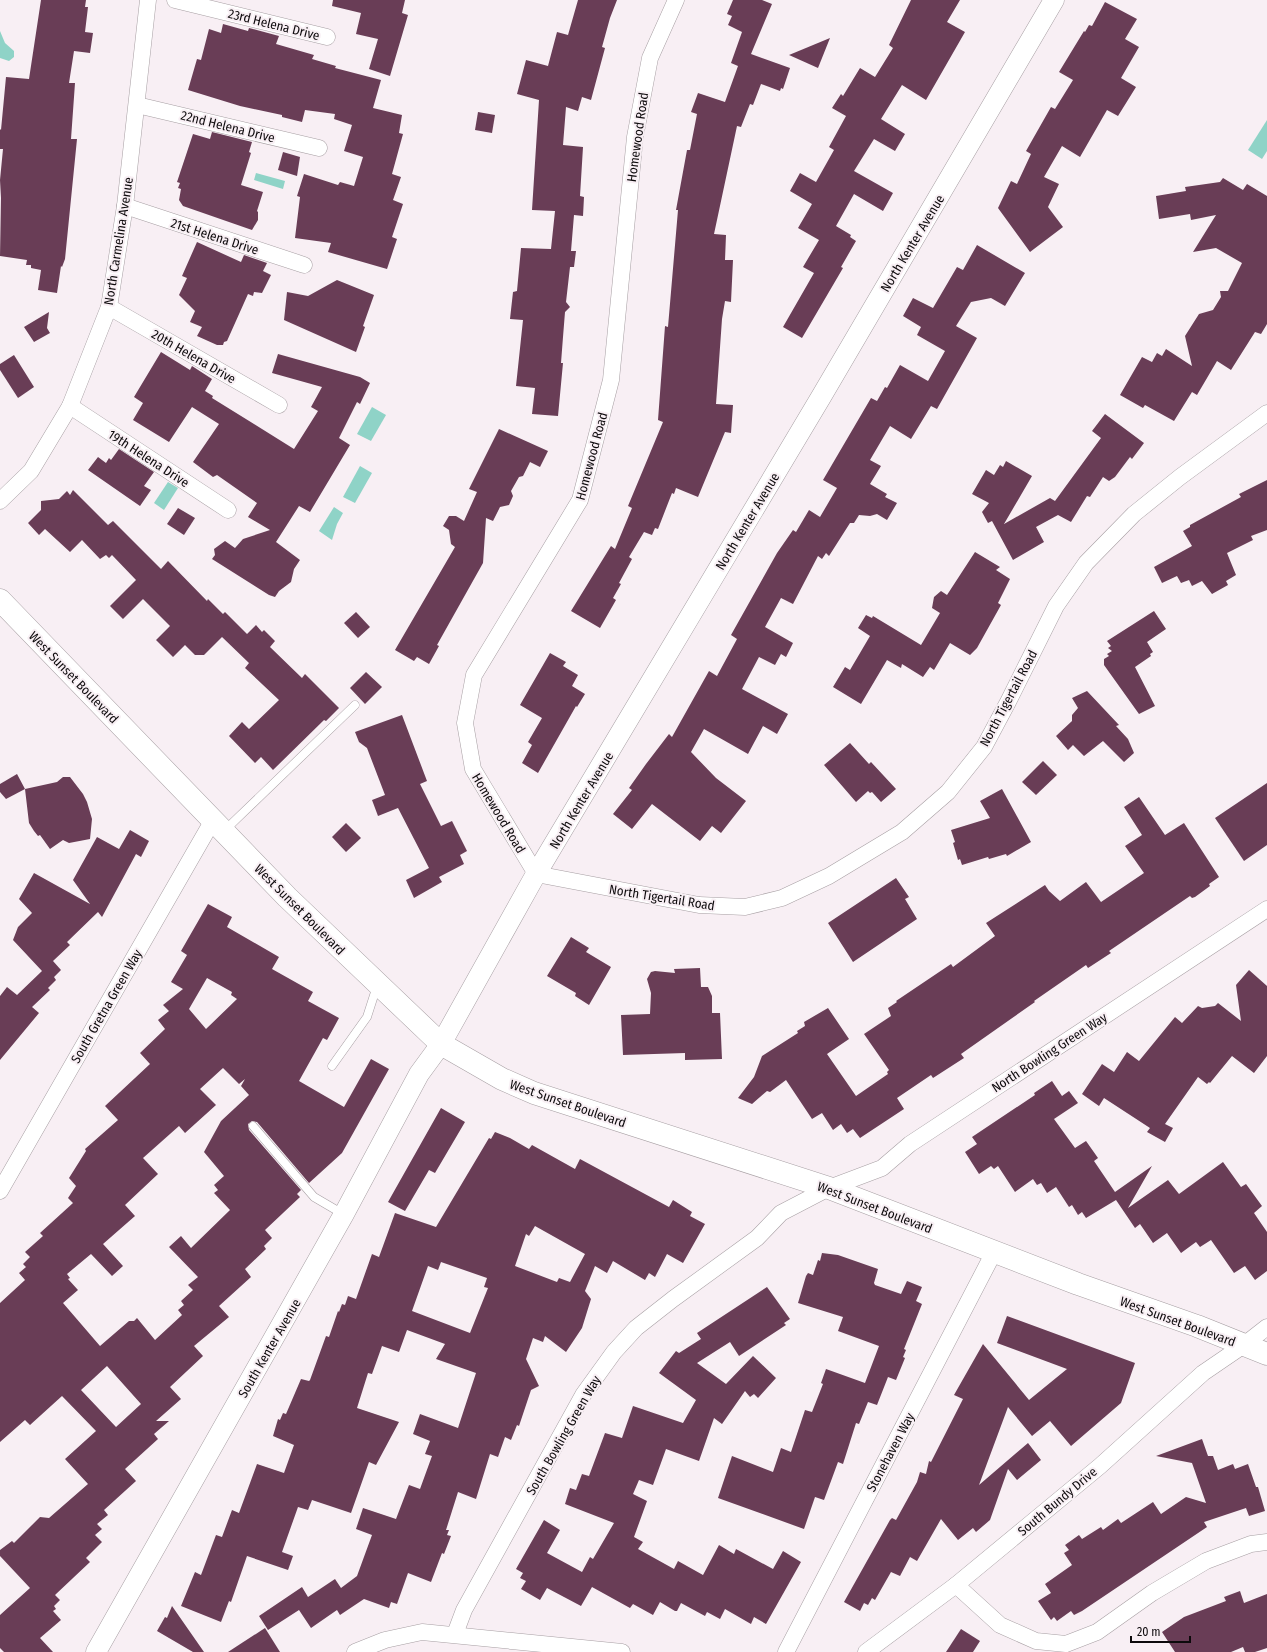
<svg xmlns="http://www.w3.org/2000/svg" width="1267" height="1652" font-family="'Fira Sans Condensed',sans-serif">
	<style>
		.water { fill: #8fd3c7 }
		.building { fill: #693d56; fill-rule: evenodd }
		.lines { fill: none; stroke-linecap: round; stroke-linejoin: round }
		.service-casing { stroke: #a79fa3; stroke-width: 9 }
		.minor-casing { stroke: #a79fa3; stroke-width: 17 }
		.tertiary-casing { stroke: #a79fa3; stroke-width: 21 }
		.secondary-casing { stroke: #a79fa3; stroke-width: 23 }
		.service { stroke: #fff; stroke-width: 8 }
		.minor { stroke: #fff; stroke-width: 16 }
		.tertiary { stroke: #fff; stroke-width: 20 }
		.secondary { stroke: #fff; stroke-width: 22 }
		.labels { text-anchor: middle; stroke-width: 4; stroke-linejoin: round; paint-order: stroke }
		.street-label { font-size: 13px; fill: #0d0a0c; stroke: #f8eff4 }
	</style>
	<rect width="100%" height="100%" fill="#f8eff4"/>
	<!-- water -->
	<g class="water">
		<polygon points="0,31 5,43 14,51 14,57 9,61 0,58"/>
		<polygon points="1267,120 1267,151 1262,159 1248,150"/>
		<polygon points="256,173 285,181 283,189 254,180"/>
		<polygon points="372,407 386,415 371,441 357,434"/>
		<polygon points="360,466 372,473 355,503 343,497"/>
		<polygon points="168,482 178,488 164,510 154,503"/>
		<polygon points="334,507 343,513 337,524 332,540 319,531"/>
	</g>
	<!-- building -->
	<g class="building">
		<polygon points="41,0 86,0 85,7 88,7 85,32 93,33 90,53 74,51 69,83 75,83 71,139 77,139 65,259 62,267 61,266 57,293 38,290 41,270 31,268 31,265 26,265 27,260 0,256 1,198 0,180 3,149 0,149 0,129 1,130 6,77 29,79"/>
		<polygon points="333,0 405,0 402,13 408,15 390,76 369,69 378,39 356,34 361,13 332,6"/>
		<polygon points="578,0 617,0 610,18 602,47 605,48 591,100 582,97 578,111 566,107 563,145 583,147 580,196 584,197 583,216 574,215 571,251 576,251 574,267 570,267 566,302 570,307 565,312 563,337 561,363 563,363 558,416 532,414 535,388 516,386 523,320 510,319 513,292 517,291 521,248 551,249 555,211 532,210 539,100 517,94 526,60 548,66 557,32 568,35"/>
		<polygon points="733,0 762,0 772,4 751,54 790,68 783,89 781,88 780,91 761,84 753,105 750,104 741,127 737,126 714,234 726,235 725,260 733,260 731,302 725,301 722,319 716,404 733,405 731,433 725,432 698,497 676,488 674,494 672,493 658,529 655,528 652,535 644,532 629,557 632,559 619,583 621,584 613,598 616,600 600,628 571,611 611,546 615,549 632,508 628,506 663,422 658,420 665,326 668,327 678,210 676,210 687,150 690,150 697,114 691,112 698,93 725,102 738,66 731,63 742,32 728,25 732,16 727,14"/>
		<polygon points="911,0 960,0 947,22 965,32 926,100 902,85 881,119 905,134 895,151 874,139 854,171 893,193 883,211 854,194 836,226 851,235 850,237 856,241 841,267 843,268 802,338 783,327 814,273 803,267 819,240 798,228 812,204 790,191 800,173 816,182 834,150 829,147 846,116 832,108 841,94 843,96 860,68 875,77 893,48 889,45"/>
		<polygon points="1105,2 1137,19 1125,39 1139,47 1121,78 1136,87 1118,116 1107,110 1080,157 1062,146 1044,177 1059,184 1048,207 1063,227 1030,252 998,208 1011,181 1017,184 1031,154 1026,151 1051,107 1055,109 1073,80 1059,72 1084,31 1085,32 1089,25 1092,26"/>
		<polygon points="223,24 248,31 249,28 279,36 276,44 314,55 312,59 336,66 335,68 381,80 373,108 402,115 399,133 403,134 392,174 401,177 393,200 403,204 392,237 397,239 387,269 328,252 331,243 295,238 300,197 297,196 304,174 338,185 340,182 354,186 363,157 344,151 352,125 334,119 335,114 305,110 302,122 282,117 282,115 240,106 188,90 197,59 201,60 209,29 221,33"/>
		<polygon points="830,38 818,68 789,55"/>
		<polygon points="478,112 495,115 492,133 475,130"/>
		<polygon points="212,132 252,142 249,152 251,153 241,185 263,192 257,211 258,212 258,220 252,230 183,206 179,200 181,189 178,188 180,183 177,182 193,134 210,139"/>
		<polygon points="283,152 300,157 297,176 278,170"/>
		<polygon points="1223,178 1243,190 1247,184 1267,196 1267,324 1261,334 1255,332 1231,370 1217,361 1197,395 1192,392 1174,421 1145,405 1143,408 1120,395 1142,357 1152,362 1157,353 1162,356 1166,349 1192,366 1185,336 1199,314 1213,310 1221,297 1220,291 1228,291 1242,263 1216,248 1193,252 1216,215 1191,220 1190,214 1159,219 1156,196 1186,191 1185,187 1220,182"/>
		<polygon points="197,242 241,262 244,255 267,263 263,271 271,275 262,293 254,292 253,296 248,294 227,341 224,342 223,345 217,345 197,336 202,327 190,322 195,311 179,295 187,278 182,276"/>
		<polygon points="977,245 1025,273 1005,306 991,298 971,302 956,326 977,338 937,409 931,406 911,439 890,426 870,460 881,466 870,484 887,494 885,497 897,503 887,520 877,514 870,516 859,515 854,523 850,523 829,556 826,553 822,559 818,556 793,604 781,598 765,627 793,643 786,657 781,654 775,665 759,657 742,689 788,714 777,734 763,726 748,754 704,729 691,752 716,778 746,801 721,833 712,826 700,841 652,804 632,829 613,814 632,790 629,788 646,764 669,734 672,737 709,671 717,676 737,639 731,635 777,553 793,530 796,532 809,510 820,517 837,488 823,480 871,398 877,401 885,387 887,388 900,365 928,381 945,351 917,335 921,327 903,316 913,298 933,308 957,267 963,270"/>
		<polygon points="337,280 374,295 363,326 365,327 356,352 284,320 287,292 308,296"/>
		<polygon points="49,312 47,328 50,333 34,342 24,327"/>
		<polygon points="161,352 190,370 192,366 212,379 205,391 213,396 212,398 294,449 318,411 311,407 322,387 272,373 278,354 360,377 370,383 360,404 357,402 339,438 350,445 310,512 299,506 276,542 300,560 294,569 291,582 279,591 275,597 269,595 212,559 215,555 214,549 225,541 235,548 243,539 270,530 248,517 257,503 217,475 213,477 193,462 219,424 192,407 169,442 133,420 143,403 134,397"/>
		<polygon points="14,355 34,387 18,398 0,370 0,364"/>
		<polygon points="1105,414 1144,443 1132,459 1130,457 1115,477 1109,481 1103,477 1090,497 1087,496 1071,522 1058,515 1036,527 1044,542 1013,560 992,521 988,523 982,512 989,503 972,494 986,470 994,475 1000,465 1003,467 1006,461 1032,476 1004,524 1050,498 1055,501 1101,438 1092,431"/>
		<polygon points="499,429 548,451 540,467 530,462 523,476 519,477 511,491 513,496 509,505 500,507 493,521 486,518 483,563 437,645 439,646 429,664 417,657 414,661 395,650 455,547 451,544 449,530 443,526 449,516 456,516 464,521 477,492 469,489"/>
		<polygon points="119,449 154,472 144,486 151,490 140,506 88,470 98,457 106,463 109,458 111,460"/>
		<polygon points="1267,480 1267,530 1251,536 1253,540 1227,553 1236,575 1226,581 1228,585 1212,594 1202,581 1192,586 1189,580 1181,583 1177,576 1162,583 1154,567 1192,546 1183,531 1190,527 1190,525 1241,497 1239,494"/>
		<polygon points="73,490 108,525 113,521 161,569 168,561 207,601 208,599 223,614 225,612 247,634 256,625 262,632 264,630 275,641 270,647 302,678 305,674 339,708 326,721 324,720 273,770 261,757 255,763 229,736 242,722 249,729 279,700 245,668 249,663 222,637 204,655 195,655 185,645 173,657 156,640 170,626 143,599 123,619 110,606 136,580 112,555 109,558 106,555 100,559 82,540 70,552 45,529 39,535 28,523 41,510 41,501 59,499 67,491 70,495"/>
		<polygon points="178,508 195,518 184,535 167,524"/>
		<polygon points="975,552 1000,567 996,570 1010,579 998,603 1001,605 977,648 970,655 950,643 934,670 930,667 923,677 902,664 901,668 887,660 861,704 833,687 845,667 850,670 870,636 858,628 866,615 872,618 873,616 921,645 940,613 932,608 934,597 941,591 947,595"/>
		<polygon points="1154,611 1166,629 1147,642 1153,652 1150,654 1151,656 1135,667 1155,706 1139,714 1104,665 1104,659 1109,656 1107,654 1112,651 1108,648 1111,646 1107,641"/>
		<polygon points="356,612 370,627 358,638 344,623"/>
		<polygon points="550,653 566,662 563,666 578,675 572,686 585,694 577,707 576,706 538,773 522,763 532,745 528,742 542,718 520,705"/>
		<polygon points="366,672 382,687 365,704 350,688"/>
		<polygon points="1087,691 1119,725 1116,726 1128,739 1134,753 1124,762 1103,741 1084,756 1073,745 1068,750 1056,736 1072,721 1072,715 1078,708 1072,698"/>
		<polygon points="402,715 427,781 420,784 441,826 452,821 467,851 460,855 464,864 439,877 442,882 414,898 406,880 429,868 398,808 378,816 372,800 385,795 367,748 359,742 355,732"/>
		<polygon points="850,743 869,764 871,762 896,789 881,802 872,792 870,793 868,791 856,802 824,765"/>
		<polygon points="1043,761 1057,775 1036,795 1022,782"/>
		<polygon points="17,774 25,789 6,799 0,792 0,784"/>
		<polygon points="63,777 70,777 83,794 87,802 92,819 90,839 69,843 63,840 50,849 40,835 38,836 34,831 29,823 25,789 57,782"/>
		<polygon points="1267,783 1267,845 1244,861 1215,818"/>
		<polygon points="1002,789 1031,842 1007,856 1006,854 989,859 988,857 962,865 960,859 958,860 953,843 955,842 951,830 990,818 980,801"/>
		<polygon points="1139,797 1165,835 1184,823 1219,877 1209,884 1210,886 1195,897 1192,898 1190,896 1109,951 1111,953 1088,968 1086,965 1034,1001 1035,1002 961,1054 964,1058 933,1078 931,1075 897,1098 904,1109 860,1138 853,1129 847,1133 841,1124 833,1130 822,1113 812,1119 786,1080 770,1092 767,1091 752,1104 738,1098 754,1077 762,1056 798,1033 797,1031 805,1026 804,1022 828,1008 849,1039 827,1054 856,1096 888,1074 887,1072 889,1070 864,1034 891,1016 888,1008 897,1002 896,1001 951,964 953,967 995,936 986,923 1045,885 1049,891 1060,901 1086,882 1101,902 1144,873 1125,846 1142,835 1124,807"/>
		<polygon points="346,823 361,838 346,852 332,837"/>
		<polygon points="130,830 149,841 141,857 136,854 102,917 98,912 67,942 70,945 53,961 61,970 54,977 56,980 48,988 50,990 32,1007 39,1013 0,1060 0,996 7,987 17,995 42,971 13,940 18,927 32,913 19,899 34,873 90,904 73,880 97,837 119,849"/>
		<polygon points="896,878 909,897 905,899 917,919 853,962 828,923"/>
		<path d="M208,904l24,13 -5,10 52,30 -7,12 41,23 -5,9 31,17 -12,22 -4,-2 -24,43 45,26 27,-48 18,10 -47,84 -33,30 -52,-61 -5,-1 -4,3 1,6 52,60 -4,4 3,3 -35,33 7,8 -8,8 2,3 -21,20 6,8 -32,29 10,11 -35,29 9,10 -33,31 11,12 -25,22h13l-15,13 4,5 -33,30 11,12 -32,29 4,5 -11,9 5,5 -7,6 7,7 -16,16 4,4 -35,33 5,5 -6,6 2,3 -3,2 8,9 -21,18 13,14h-49l-4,-4v-33l30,-27 -30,-32v-6l12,-9 2,2 26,-26 9,1 39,-34 -23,-25 31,-28 -34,-35 -32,29 -5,-5 -25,22v-139l25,-23 -6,-7 7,-6 -3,-3 7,-7 -5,-5 18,-16 -3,-3 33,-30 -5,-5 8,-12 -7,-8 17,-27 -1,-2 33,-29 -13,-14 45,-42 -10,-11 25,-24 -7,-9 11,-9 -6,-6 20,-16 -12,-7 16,-27 -6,-4zM207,978l25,14 -1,3 6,4 -31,30 -17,-20zM223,1068l16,16 6,-5 -4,7 8,9 -28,26 -17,31 20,24 -10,9 4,5 -4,3 16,17 -39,38 -10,-12 -12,11 29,30 -10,8 5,5 -12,11 3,4 -6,5 4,5 -27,25 -18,-22 -3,3h-5l-29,25 -37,-43 15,-13 -10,-11 2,-1 -3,-4 24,-20 21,22 11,-10 -20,-22 32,-28 -10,-11 33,-31 -15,-16 36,-32 6,7 31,-28 -16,-16zM107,1366l34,38 -25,23 -35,-37z"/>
		<polygon points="571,937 589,948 586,952 611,967 589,1005 575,996 576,993 547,976"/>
		<polygon points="700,968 701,987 708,987 712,996 712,1013 720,1013 722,1059 685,1060 685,1053 623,1055 621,1015 650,1014 651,993 647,979 651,972 655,971 675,973 674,969"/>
		<polygon points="1249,970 1267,986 1267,1056 1254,1073 1232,1056 1210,1083 1209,1082 1207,1084 1198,1077 1165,1124 1173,1128 1165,1142 1147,1132 1150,1128 1104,1098 1099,1106 1082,1094 1102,1064 1114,1072 1127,1052 1139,1061 1175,1017 1182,1023 1198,1006 1202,1008 1215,1006 1218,1003 1241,1021 1236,985"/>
		<polygon points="1052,1081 1062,1096 1069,1091 1078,1103 1054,1119 1075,1148 1086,1141 1098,1158 1094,1161 1115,1192 1152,1166 1128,1208 1168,1180 1179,1194 1223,1162 1241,1187 1246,1184 1262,1206 1254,1213 1267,1232 1267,1271 1255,1280 1245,1266 1234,1273 1211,1240 1200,1247 1196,1242 1181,1253 1167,1233 1153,1243 1140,1224 1135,1228 1116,1200 1086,1218 1082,1212 1078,1215 1072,1205 1069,1207 1056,1187 1047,1193 1041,1183 1037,1185 1033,1179 1015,1192 998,1166 994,1169 991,1166 979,1174 965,1152 977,1144 972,1137 1035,1095 1034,1093"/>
		<polygon points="441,1108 465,1122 435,1173 429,1170 405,1211 388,1202"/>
		<path d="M495,1132l15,6 19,11 3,-4 43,24 5,-10 89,48 4,-7 19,12 -2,4 15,8 -22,39 -16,-9 -12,23 -6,-4 -4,7 -32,-19 -6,12 -12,-7 -10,25 6,8 -9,29 -16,24 -21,-16 -2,6 -10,-4 -7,21 13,27 -8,4 -12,36 -2,-1 -6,15 -6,-3 -7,20 -8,-3 -14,45 -18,-7 -12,38h3l-2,5 4,1 -7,18 -2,-1 -11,29 -23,-9 -11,31 -6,-2 -2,6 -25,-9 -24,16 -3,-5 -26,18 -12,-18 -31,20 -9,-14 43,-29 6,10 27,-18 6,9 16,-12 15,-41 -16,-6 7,-21 33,11 13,-34 11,4 12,-33 -7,-2 5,-13 -17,-7 7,-20 38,14 18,-55 -40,-14 9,-15 -38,-14 -8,22 -17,-6 -10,28 -4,-1 -11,35 42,14 -23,43 -7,-3 -18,51 -39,-13 -4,10 -10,-3 -16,45 11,4 -5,14 -41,-14 -16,46 -2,-1 -8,21 -40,-16 14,-34 6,3 15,-40 6,2 10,-27 7,3 18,-49 27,9 10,-28 -21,-9 5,-17 2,1 3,-7 3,1 15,-35 8,2 1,-1 16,-44 3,1 9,-26 1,1 3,-8 3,1 3,-9 8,3 16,-45 7,3 16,-44 41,14 53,-89 2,1zM535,1226l50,28 -15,28 -11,-4 -2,4 -42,-16 11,-32 3,2zM441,1262l46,16 -3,9 4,1 -18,45 -58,-22 16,-45 10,4z"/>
		<polygon points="822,1253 838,1255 878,1269 874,1283 875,1285 901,1294 907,1281 922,1287 916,1301 922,1304 904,1349 906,1350 903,1357 905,1358 896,1380 888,1377 877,1405 868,1402 859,1424 856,1423 843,1464 838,1462 824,1500 815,1497 804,1529 718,1498 732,1456 773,1472 781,1448 791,1452 805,1410 812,1412 823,1384 821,1383 826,1369 865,1383 879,1346 838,1331 843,1317 798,1303 806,1276 808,1273 813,1275 818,1260 820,1261"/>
		<polygon points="767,1287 790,1319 784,1323 786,1325 739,1356 730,1342 697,1363 726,1384 753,1356 776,1378 758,1398 754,1394 750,1397 745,1391 722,1424 714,1418 699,1461 666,1449 653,1485 639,1480 633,1494 647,1501 634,1537 643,1542 638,1549 674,1569 678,1561 703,1575 719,1545 734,1554 736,1549 773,1569 783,1551 801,1562 766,1624 754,1617 751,1624 725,1609 720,1619 707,1612 705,1616 681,1603 677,1611 675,1611 660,1602 653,1615 633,1604 630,1608 592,1587 581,1606 547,1588 540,1600 521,1589 526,1581 520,1578 523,1573 516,1569 544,1520 560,1530 547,1553 582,1572 590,1557 593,1559 614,1523 565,1504 570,1488 576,1490 582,1474 589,1476 605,1433 622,1438 633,1406 683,1423 696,1400 659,1373 676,1351 679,1353 701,1339 697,1333"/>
		<polygon points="1007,1316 1135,1363 1121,1403 1071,1446 1050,1421 1032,1436 1008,1407 979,1485 1028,1443 1041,1460 1017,1480 1008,1469 990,1520 976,1532 973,1528 958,1540 941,1519 917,1561 910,1557 900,1576 891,1572 875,1600 872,1598 868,1605 864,1603 860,1611 844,1602 890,1520 892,1518 896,1520 917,1482 920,1472 926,1474 929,1461 931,1462 963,1399 954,1395 983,1344 1029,1400 1067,1369 997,1343"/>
		<polygon points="1202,1439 1208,1456 1213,1456 1218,1470 1233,1464 1235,1469 1248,1464 1256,1487 1258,1487 1265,1511 1249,1516 1246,1508 1204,1522 1207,1527 1082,1611 1074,1615 1071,1611 1057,1621 1054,1617 1051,1620 1038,1601 1051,1593 1045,1584 1072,1565 1064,1553 1069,1550 1065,1545 1079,1535 1082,1539 1101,1527 1103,1530 1118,1519 1121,1523 1153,1502 1161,1514 1186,1497 1206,1503 1192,1463 1156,1456"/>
		<polygon points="1240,1591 1244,1603 1267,1594 1267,1648 1255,1652 1245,1652 1243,1647 1231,1652 1175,1652 1162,1632 1184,1617 1226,1601 1224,1597"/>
		<polygon points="172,1606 204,1652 193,1652 157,1631 165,1617 167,1618"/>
		<polygon points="265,1628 280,1652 228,1652"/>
		<polygon points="961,1629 980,1641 973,1652 946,1652"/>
	</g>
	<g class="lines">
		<!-- service casing -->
		<g class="service-casing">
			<g id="service">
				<polyline points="224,831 355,705"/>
				<polyline points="332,1066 367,1017 377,986"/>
				<polyline points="253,1126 314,1197 343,1214"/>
			</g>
		</g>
		<!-- minor casing -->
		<g class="minor-casing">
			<g id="minor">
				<polyline points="175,0 327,37"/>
				<polyline points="676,0 650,58 635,137 611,380 580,500 474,675 465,723 473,769 536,874 699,905 745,907 782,898 829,876 902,832 948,792 984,747 1008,702 1056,606 1086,563 1134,514 1180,477 1267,413"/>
				<polyline points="137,105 319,148"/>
				<polyline points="125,206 304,265"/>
				<polyline points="109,307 279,405"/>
				<polyline points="70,406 228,510"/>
				<polyline points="0,501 31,471 70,406 109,307 125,206 148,0"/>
				<polyline points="0,1191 213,820"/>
				<polyline points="956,1585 1000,1625 1036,1641 1066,1644 1097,1632 1152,1593 1206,1561 1251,1544 1267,1542"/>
				<polyline points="455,1634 464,1610 583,1395 614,1352 636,1328 673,1299 757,1238 781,1213 829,1188 882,1168 910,1144 1267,909"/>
				<polyline points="355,1652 385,1640 422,1632 622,1652"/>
				<polyline points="786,1652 994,1252"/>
				<polyline points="866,1652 956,1585 1100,1466 1203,1373 1244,1345 1267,1327"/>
			</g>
		</g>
		<!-- tertiary casing -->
		<g class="tertiary-casing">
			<polyline id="tertiary" points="96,1652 344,1214 419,1074 441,1044 536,874 821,397 1054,0"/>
		</g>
		<!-- secondary casing -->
		<g class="secondary-casing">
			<polyline id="secondary" points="0,600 287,897 441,1044 502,1079 534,1093 829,1188 1078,1284 1197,1326 1267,1354"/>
		</g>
		<!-- service -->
		<use href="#service" class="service"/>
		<!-- minor -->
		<use href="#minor" class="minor"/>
		<!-- tertiary -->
		<use href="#tertiary" class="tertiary"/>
		<!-- secondary -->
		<use href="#secondary" class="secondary"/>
	</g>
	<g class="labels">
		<!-- street labels -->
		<g class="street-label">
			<text transform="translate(274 24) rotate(14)" y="5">23rd Helena Drive</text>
			<text transform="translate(228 126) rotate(14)" y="5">22nd Helena Drive</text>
			<text transform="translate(637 137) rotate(-82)" y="5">Homewood Road</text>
			<text transform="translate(215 236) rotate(18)" y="5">21st Helena Drive</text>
			<text transform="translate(118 241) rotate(-81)" y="5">North Carmelina Avenue</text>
			<text transform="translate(912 243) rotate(-59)" y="5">North Kenter Avenue</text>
			<text transform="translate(194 356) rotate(30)" y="5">20th Helena Drive</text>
			<text transform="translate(591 456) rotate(-75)" y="5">Homewood Road</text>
			<text transform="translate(149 458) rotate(33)" y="5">19th Helena Drive</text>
			<text transform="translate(747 521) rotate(-59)" y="5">North Kenter Avenue</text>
			<text transform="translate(74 677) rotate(46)" y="5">West Sunset Boulevard</text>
			<text transform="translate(1008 698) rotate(-62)" y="5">North Tigertail Road</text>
			<text transform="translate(581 800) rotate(-59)" y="5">North Kenter Avenue</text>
			<text transform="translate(499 813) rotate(59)" y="5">Homewood Road</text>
			<text transform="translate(662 897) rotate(9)" y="5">North Tigertail Road</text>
			<text transform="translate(300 909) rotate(45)" y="5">West Sunset Boulevard</text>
			<text transform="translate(106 1006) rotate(-60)" y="5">South Gretna Green Way</text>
			<text transform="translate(1049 1052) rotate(-33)" y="5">North Bowling Green Way</text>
			<text transform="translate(568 1103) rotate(19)" y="5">West Sunset Boulevard</text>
			<text transform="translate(875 1207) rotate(21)" y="5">West Sunset Boulevard</text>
			<text transform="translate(1178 1321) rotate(20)" y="5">West Sunset Boulevard</text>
			<text transform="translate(269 1348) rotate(-60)" y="5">South Kenter Avenue</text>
			<text transform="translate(563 1435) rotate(-60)" y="5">South Bowling Green Way</text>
			<text transform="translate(890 1452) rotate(-62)" y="5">Stonehaven Way</text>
			<text transform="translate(1057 1501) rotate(-40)" y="5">South Bundy Drive</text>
		</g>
	</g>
	<!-- scale -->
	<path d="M1131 1636v6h59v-6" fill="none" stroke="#0d0a0c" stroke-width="2"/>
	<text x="1137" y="1636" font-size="12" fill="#0d0a0c" stroke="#f8eff4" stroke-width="3" paint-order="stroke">20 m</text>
</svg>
